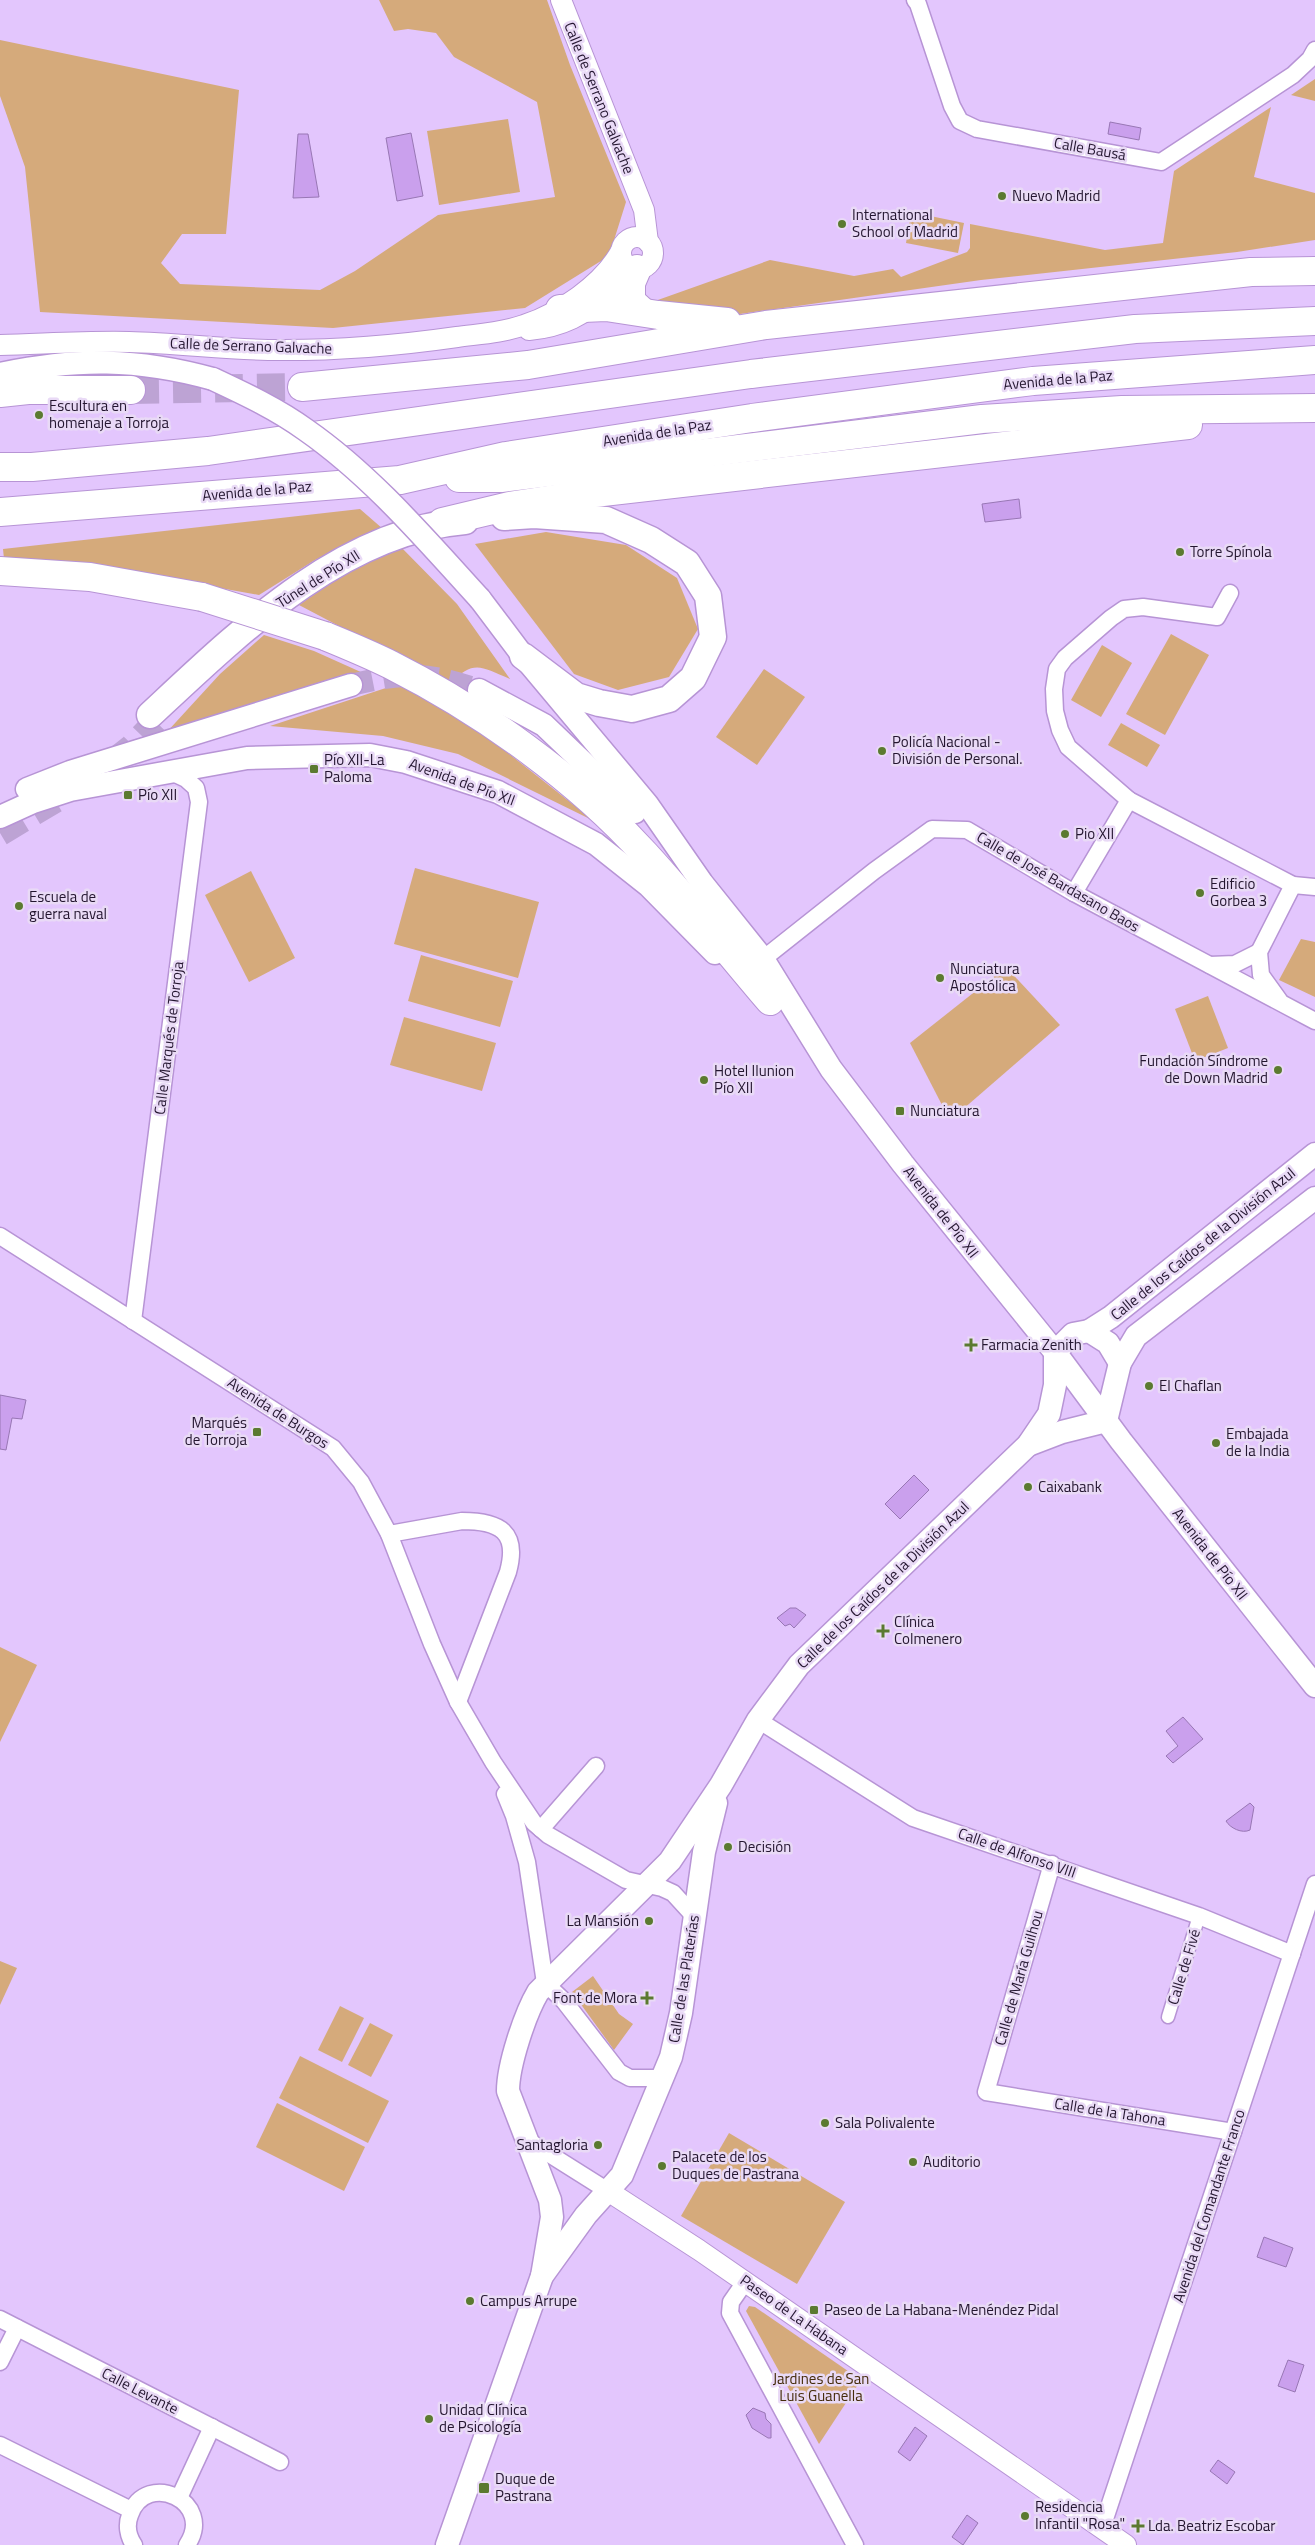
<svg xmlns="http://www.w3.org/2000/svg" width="1315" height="2545" font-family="'Titillium Web',sans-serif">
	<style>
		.green { fill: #d5aa7b }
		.water { fill: #caa0ed; stroke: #9877b4 }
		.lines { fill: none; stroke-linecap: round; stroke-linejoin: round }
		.secondary-tunnel { stroke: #bda3d4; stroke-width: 22; stroke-dasharray: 22 11; stroke-linecap: butt }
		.primary-tunnel { stroke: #bda3d4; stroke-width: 26; stroke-dasharray: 26 13; stroke-linecap: butt }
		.motorway-tunnel { stroke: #bda3d4; stroke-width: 28; stroke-dasharray: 28 14; stroke-linecap: butt }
		.pedestrian-casing { stroke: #b794d5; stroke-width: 15 }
		.minor-casing { stroke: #b794d5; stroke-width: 19 }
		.tertiary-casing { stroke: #b794d5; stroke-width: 22 }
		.secondary-casing { stroke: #b794d5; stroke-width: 25 }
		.primary-casing { stroke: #b794d5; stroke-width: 29 }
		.motorway-casing { stroke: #b794d5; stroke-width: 30 }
		.pedestrian { stroke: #fff; stroke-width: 12 }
		.minor { stroke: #fff; stroke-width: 16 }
		.tertiary { stroke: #fff; stroke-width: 20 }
		.secondary { stroke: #fff; stroke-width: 22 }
		.primary { stroke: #fff; stroke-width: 26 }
		.motorway { stroke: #fff; stroke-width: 28 }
		.secondary-bridge-casing { stroke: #b794d5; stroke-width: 25; stroke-linecap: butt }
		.motorway-bridge-casing { stroke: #b794d5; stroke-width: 30; stroke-linecap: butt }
		.secondary-bridge { stroke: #fff; stroke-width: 22 }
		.motorway-bridge { stroke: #fff; stroke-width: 28 }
		.poi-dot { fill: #5b7a30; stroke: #e9daf6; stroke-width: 2 }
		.labels { text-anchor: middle; stroke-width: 5; stroke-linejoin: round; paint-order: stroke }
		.street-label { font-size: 15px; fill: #241630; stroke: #e9daf6 }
		.poi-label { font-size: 15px; fill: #241630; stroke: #e9daf6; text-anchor: start }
		.park-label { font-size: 15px; fill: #452c0b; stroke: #e9daf6 }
	</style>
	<rect width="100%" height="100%" fill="#e3c6fd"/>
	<!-- green -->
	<g class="green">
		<polygon points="379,0 547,0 570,65 626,202 609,256 525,308 333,328 40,312 25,167 0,96 0,40 239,90 226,234 182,234 161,263 180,284 320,290 355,271 438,215 555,197 537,102 454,57 436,33 408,29 394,31"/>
		<polygon points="1315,79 1315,101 1291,95"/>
		<polygon points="1271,107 1254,177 1315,193 1315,240 1237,252 981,280 740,314 684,313 657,305 655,301 770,260 854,276 893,269 901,277 967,252 970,248 970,224 1105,250 1163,243 1174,171"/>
		<polygon points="508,119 520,192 439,205 427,131"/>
		<polygon points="911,212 964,223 958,253 906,243"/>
		<polygon points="360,509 383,529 315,560 259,595 153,576 4,559 3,549"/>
		<polygon points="546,532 626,545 677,578 698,629 669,677 618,690 574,674 475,544"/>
		<path d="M398,544l59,60 53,75c-30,-12 -35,-20 -61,5l-150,-79 49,-34z"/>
		<polygon points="1171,634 1209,655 1165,735 1126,714"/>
		<polygon points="264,635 314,651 363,673 165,734 220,674"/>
		<polygon points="1102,645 1132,663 1101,717 1071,700"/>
		<polygon points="764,669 805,697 757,765 716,737"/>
		<polygon points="398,684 484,734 594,821 458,754 383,736 270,726"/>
		<polygon points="1121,723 1160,745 1147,767 1108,745"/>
		<polygon points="415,868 539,902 518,978 394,944"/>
		<polygon points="251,871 295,958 249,982 205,895"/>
		<polygon points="1301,939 1315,942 1315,997 1279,980"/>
		<polygon points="421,955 513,981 500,1027 408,1001"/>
		<polygon points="1006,967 1060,1025 962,1110 952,1112 942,1105 910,1043"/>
		<polygon points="1208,996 1228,1048 1195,1061 1175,1009"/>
		<polygon points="404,1017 496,1043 482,1091 390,1065"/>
		<polygon points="0,1647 37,1665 0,1742"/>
		<polygon points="0,1961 17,1968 0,2005"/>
		<polygon points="593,1976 619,2014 633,2024 614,2050 572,1992"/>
		<polygon points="340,2006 364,2018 342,2062 318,2050"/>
		<polygon points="370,2023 393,2035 371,2077 348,2065"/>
		<polygon points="300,2056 389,2101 368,2143 279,2098"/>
		<polygon points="277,2103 365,2147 344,2191 256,2147"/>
		<polygon points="729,2133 845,2202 797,2284 681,2216"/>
		<polygon points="749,2306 755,2307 861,2380 819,2444 746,2311"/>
	</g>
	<!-- water -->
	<g class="water">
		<polygon points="1110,122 1141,128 1139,140 1108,134"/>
		<polygon points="411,133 423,196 397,201 386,138"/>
		<polygon points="298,134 308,134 319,197 293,198"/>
		<polygon points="1019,499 1021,518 985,522 982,504"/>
		<polygon points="0,1395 26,1400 22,1419 12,1418 6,1450 0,1449"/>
		<polygon points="914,1475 929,1490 900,1519 885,1504"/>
		<polygon points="790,1608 796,1608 806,1615 794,1628 790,1624 785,1626 777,1618"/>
		<polygon points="1183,1717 1203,1739 1173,1763 1166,1756 1178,1746 1166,1731"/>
		<path d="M1250,1803l4,4 -4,23c-8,4 -20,-2 -24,-9z"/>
		<polygon points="1264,2237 1293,2248 1286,2267 1257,2257"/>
		<polygon points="1288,2360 1304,2365 1295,2392 1278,2386"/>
		<polygon points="753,2408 765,2413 766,2419 771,2424 771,2438 768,2438 752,2428 746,2415"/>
		<polygon points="915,2427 927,2436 910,2461 898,2452"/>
		<polygon points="1218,2460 1235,2472 1227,2484 1210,2471"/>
		<polygon points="967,2515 978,2523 963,2545 952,2537"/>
	</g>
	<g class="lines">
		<!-- secondary-tunnel -->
		<path class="secondary-tunnel" d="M351,685c52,-13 78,-13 128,5"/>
		<!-- primary-tunnel -->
		<g class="primary-tunnel">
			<polyline points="113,762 132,747 156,722"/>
			<polyline points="0,833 55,800"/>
		</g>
		<!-- motorway-tunnel -->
		<polyline class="motorway-tunnel" points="131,390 302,387"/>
		<!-- pedestrian casing -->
		<g class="pedestrian-casing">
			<polyline id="pedestrian" points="1168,2017 1199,1916"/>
		</g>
		<!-- minor casing -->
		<g class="minor-casing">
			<g id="minor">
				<polyline points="915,0 918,4 952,106 960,121 977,129 1161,162 1293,75 1310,59 1315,50"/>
				<polyline points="1230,593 1217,617 1143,607 1124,609 1111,618 1065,658 1057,669 1054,689 1055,711 1060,730 1068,747 1129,800 1293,885 1315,887"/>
				<polyline points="1074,893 1129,800"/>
				<polyline points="763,959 874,871 932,829 967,830 1074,893 1315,1021"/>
				<polyline points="1210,965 1235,964 1259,952"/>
				<polyline points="1279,1000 1261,975 1259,952 1293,885"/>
				<polyline points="0,1236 333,1448 361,1482 389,1534 432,1644 458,1702 493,1762 534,1823 548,1835 626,1880 662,1888 673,1893 694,1916"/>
				<polyline points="133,1321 199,802 196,788 186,779 169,771"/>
				<path d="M389,1534l73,-13c38,0 57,11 46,51l-50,130"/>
				<polyline points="758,1720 913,1818 1199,1916 1292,1954"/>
				<polyline points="505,1794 514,1816 527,1862 545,1983 564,2001 619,2072 630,2078 663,2078"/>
				<polyline points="541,1829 596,1766"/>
				<polyline points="1052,1864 986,2092 1233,2132"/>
				<polyline points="527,2140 608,2191"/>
				<polyline points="745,2282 731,2302 730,2313 855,2545"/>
				<polyline points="0,2319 280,2462"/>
				<polyline points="0,2362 17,2328"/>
				<polyline points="0,2445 131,2510"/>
				<polyline points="179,2498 212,2427"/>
				<polyline points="1102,2528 1315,1884"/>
				<path d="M134,2545c-6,-9 -8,-20 -4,-30 16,-46 86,-13 57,30"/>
			</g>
		</g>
		<!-- tertiary casing -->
		<g class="tertiary-casing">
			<g id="tertiary">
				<polyline points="561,0 644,210 648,242"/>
				<circle cx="637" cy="253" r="16"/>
				<path d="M529,330c33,-3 56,-15 79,-37 9,-8 16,-18 26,-24"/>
				<path d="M0,345c43,-1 86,-4 129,-3 46,1 93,7 139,8 64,1 126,-4 189,-13 22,-3 45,-4 67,-12 36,-12 78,-40 97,-74"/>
				<polyline points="608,2191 699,2250 1126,2545"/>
			</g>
		</g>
		<!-- secondary casing -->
		<g class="secondary-casing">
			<g id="secondary">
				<path d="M0,374c77,-16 137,-16 213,5"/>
				<polyline points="480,599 523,656 647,804 702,883 763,959 831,1069 903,1164 1055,1352 1121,1441 1315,1686"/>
				<polyline points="479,690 544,725 635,812"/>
				<polyline points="27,789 70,772 351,685"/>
				<polyline points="0,817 33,802 70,790 247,758 370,755 406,762 498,792 596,844 649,886 715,953"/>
				<polyline points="1089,1331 1111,1317 1315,1154"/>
				<polyline points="1106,1421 1120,1363 1136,1336 1315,1198"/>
				<polyline points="1028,1445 1062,1432 1106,1421"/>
				<path d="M542,2276l10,-59 -2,-17 -42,-109c0,-26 17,-77 30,-99l132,-131 51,-76 37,-65 41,-55 229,-220 21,-31 6,-29v-33l18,-18 16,-3 19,12 12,20"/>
				<polyline points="447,2545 542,2276 586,2215 622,2175 671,2057 681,2013 704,1852 716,1803"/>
			</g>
		</g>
		<!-- primary casing -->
		<g class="primary-casing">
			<g id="primary">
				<polyline points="504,517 534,515 606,520 651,540 687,563 708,596 713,637 693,678 669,699 632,709 599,703 576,696 523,656"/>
				<path d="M150,715c87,-81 191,-184 315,-194"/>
			</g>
		</g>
		<!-- motorway casing -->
		<g class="motorway-casing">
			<g id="motorway">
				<polyline points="637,269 631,283 631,301 643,312"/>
				<polyline points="560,309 606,307 658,315 727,322"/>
				<polyline points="302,387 528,365 766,325 1251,272 1315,271"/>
				<polyline points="0,393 28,390 131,390"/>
				<polyline points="0,467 32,467 208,451 751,374 1135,329 1315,321"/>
				<polyline points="459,478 501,478 982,419 1122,410 1315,408"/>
				<polyline points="0,512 400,480 506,456 752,418 1033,381 1315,360"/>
				<polyline points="442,522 509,506 594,493 1188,425"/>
				<polyline points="0,571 90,577 202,597"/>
				<path d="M325,636c22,9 44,18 66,29 91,46 185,113 254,189 43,47 83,98 125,147"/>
			</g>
		</g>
		<!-- pedestrian -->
		<use href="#pedestrian" class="pedestrian"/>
		<!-- minor -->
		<use href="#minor" class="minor"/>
		<!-- tertiary -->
		<use href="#tertiary" class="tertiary"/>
		<!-- secondary -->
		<use href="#secondary" class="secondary"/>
		<!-- primary -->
		<use href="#primary" class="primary"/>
		<!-- motorway -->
		<use href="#motorway" class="motorway"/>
		<!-- secondary-bridge casing -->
		<g class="secondary-bridge-casing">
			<path id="secondary-bridge" d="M213,379c32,15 64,30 93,51 66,46 120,110 174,169"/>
		</g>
		<!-- motorway-bridge casing -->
		<g class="motorway-bridge-casing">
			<polyline id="motorway-bridge" points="202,597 325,636"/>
		</g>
		<!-- secondary-bridge -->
		<use href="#secondary-bridge" class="secondary-bridge"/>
		<!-- motorway-bridge -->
		<use href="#motorway-bridge" class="motorway-bridge"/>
	</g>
	<!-- markers -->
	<g class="poi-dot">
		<circle cx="1002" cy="196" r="5"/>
		<circle cx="842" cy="224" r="5"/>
		<circle cx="39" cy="415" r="5"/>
		<circle cx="1180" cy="552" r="5"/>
		<circle cx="882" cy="751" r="5"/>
		<rect x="309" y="764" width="10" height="10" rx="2.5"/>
		<rect x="123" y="790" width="10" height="10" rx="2.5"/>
		<circle cx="1065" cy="834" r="5"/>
		<circle cx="1200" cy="893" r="5"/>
		<circle cx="19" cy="906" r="5"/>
		<circle cx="940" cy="978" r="5"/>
		<circle cx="1278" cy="1070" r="5"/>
		<circle cx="704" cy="1080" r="5"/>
		<rect x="895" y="1106" width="10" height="10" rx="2.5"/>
		<path d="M968.5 1337.5h5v5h5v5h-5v5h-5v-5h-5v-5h5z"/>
		<circle cx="1149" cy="1386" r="5"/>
		<rect x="252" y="1427" width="10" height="10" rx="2.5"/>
		<circle cx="1216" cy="1443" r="5"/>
		<circle cx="1028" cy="1487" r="5"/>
		<path d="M880.5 1623.5h5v5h5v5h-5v5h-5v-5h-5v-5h5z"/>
		<circle cx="728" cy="1847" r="5"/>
		<circle cx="649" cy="1921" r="5"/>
		<path d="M644.5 1990.5h5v5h5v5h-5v5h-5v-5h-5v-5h5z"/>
		<circle cx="825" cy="2123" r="5"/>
		<circle cx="598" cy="2145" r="5"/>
		<circle cx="913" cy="2162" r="5"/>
		<circle cx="662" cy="2166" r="5"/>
		<circle cx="470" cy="2301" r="5"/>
		<rect x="809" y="2305" width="10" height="10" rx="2.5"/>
		<circle cx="429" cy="2419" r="5"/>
		<rect x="478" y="2482" width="12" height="12" rx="2.5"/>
		<circle cx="1025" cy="2516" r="5"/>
		<path d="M1135.5 2518.5h5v5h5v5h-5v5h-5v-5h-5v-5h5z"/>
	</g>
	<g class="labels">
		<!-- street labels -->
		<g class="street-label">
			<text transform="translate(599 98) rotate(68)" y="5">Calle de Serrano Galvache</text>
			<text transform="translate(1090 149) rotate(10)" y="5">Calle Bausá</text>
			<text transform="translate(251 346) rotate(2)" y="5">Calle de Serrano Galvache</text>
			<text transform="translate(1058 380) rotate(-5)" y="5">Avenida de la Paz</text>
			<text transform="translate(657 433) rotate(-9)" y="5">Avenida de la Paz</text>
			<text transform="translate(257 491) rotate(-5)" y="5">Avenida de la Paz</text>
			<text transform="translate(318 579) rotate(-32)" y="5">Túnel de Pío XII</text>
			<text transform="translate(462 782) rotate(20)" y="5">Avenida de Pío XII</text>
			<text transform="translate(1058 882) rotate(30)" y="5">Calle de José Bardasano Baos</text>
			<text transform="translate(169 1038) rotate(-83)" y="5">Calle Marqués de Torroja</text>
			<text transform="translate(941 1212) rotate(52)" y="5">Avenida de Pío XII</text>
			<text transform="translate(1203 1244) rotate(-39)" y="5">Calle de los Caídos de la División Azul</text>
			<text transform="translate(278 1413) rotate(33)" y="5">Avenida de Burgos</text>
			<text transform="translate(1210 1554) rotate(52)" y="5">Avenida de Pío XII</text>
			<text transform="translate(883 1585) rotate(-44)" y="5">Calle de los Caídos de la División Azul</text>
			<text transform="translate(1017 1853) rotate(19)" y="5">Calle de Alfonso VIII</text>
			<text transform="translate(1184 1967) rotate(-73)" y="5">Calle de Fivé</text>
			<text transform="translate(1019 1978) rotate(-74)" y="5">Calle de María Guilhou</text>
			<text transform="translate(684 1979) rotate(-81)" y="5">Calle de las Platerías</text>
			<text transform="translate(1110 2112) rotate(9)" y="5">Calle de la Tahona</text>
			<text transform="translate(1209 2206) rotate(-72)" y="5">Avenida del Comandante Franco</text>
			<text transform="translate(794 2315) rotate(35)" y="5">Paseo de La Habana</text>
			<text transform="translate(140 2391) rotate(27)" y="5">Calle Levante</text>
		</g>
		<!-- poi labels -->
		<g class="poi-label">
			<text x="1012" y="201">Nuevo Madrid</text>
			<text x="852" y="220">International<tspan x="852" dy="17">School of Madrid</tspan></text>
			<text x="49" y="411">Escultura en<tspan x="49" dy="17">homenaje a Torroja</tspan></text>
			<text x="1190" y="557">Torre Spínola</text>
			<text x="892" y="747">Policía Nacional -<tspan x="892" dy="17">División de Personal.</tspan></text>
			<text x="324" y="765">Pío XII-La<tspan x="324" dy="17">Paloma</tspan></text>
			<text x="138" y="800">Pío XII</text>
			<text x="1075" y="839">Pio XII</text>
			<text x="1210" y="889">Edificio<tspan x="1210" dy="17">Gorbea 3</tspan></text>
			<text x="29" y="902">Escuela de<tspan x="29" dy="17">guerra naval</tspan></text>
			<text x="950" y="974">Nunciatura<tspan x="950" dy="17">Apostólica</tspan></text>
			<text x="1268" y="1066" text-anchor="end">Fundación Síndrome<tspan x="1268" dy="17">de Down Madrid</tspan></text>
			<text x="714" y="1076">Hotel Ilunion<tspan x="714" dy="17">Pío XII</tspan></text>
			<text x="910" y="1116">Nunciatura</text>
			<text x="981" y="1350">Farmacia Zenith</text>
			<text x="1159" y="1391">El Chaflan</text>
			<text x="247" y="1428" text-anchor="end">Marqués<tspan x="247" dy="17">de Torroja</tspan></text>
			<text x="1226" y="1439">Embajada<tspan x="1226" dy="17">de la India</tspan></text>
			<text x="1038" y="1492">Caixabank</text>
			<text x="894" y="1627">Clínica<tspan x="894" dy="17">Colmenero</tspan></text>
			<text x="738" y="1852">Decisión</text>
			<text x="639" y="1926" text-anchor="end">La Mansión</text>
			<text x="637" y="2003" text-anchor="end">Font de Mora</text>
			<text x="835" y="2128">Sala Polivalente</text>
			<text x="588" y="2150" text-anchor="end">Santagloria</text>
			<text x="672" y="2162">Palacete de los<tspan x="672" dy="17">Duques de Pastrana</tspan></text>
			<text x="923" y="2167">Auditorio</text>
			<text x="480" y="2306">Campus Arrupe</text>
			<text x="824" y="2315">Paseo de La Habana-Menéndez Pidal</text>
			<text x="439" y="2415">Unidad Clínica<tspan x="439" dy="17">de Psicología</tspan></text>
			<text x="495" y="2484">Duque de<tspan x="495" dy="17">Pastrana</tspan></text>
			<text x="1035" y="2512">Residencia<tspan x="1035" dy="17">Infantil "Rosa"</tspan></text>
			<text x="1148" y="2531">Lda. Beatriz Escobar</text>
		</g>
		<!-- park labels -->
		<g class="park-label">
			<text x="821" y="2384">Jardines de San<tspan x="821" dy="17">Luis Guanella</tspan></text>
		</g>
	</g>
</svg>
